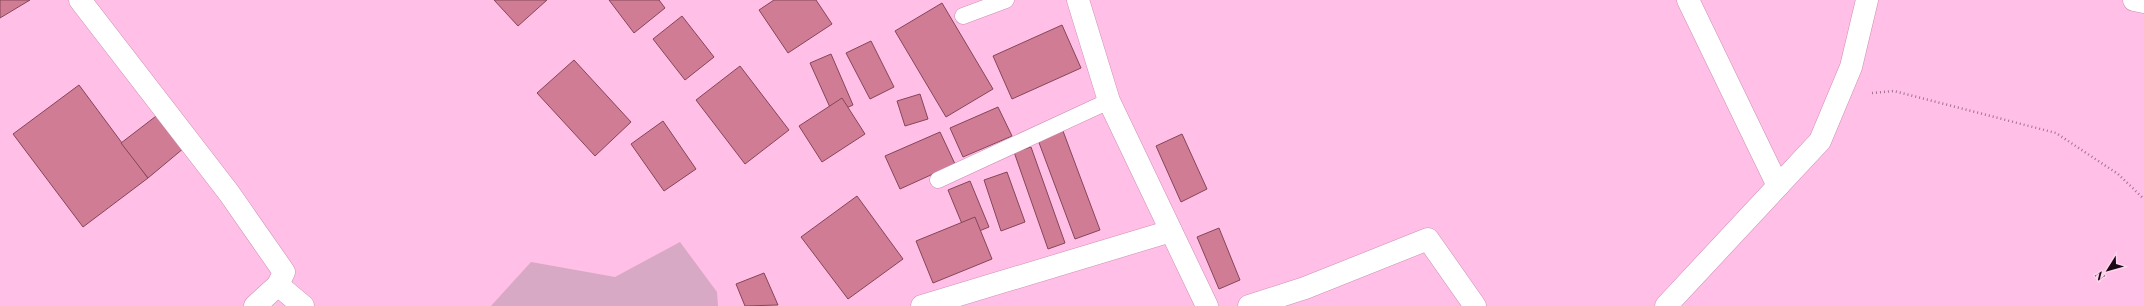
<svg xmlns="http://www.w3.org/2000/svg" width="2144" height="306" font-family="'Playfair Display',serif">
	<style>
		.green { fill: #d7a9c5 }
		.building { fill: #d07c94; stroke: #854659 }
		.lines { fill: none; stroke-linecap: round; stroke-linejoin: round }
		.service-casing { stroke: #cd90b6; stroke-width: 17 }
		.minor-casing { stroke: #cd90b6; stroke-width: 23 }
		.path { stroke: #a1738f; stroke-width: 2.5; stroke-dasharray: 1 3; stroke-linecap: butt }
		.service { stroke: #fff; stroke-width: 16 }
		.minor { stroke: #fff; stroke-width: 22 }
	</style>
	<rect width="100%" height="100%" fill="#ffbfe6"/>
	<!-- green -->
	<polygon class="green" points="680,242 717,292 718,306 491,306 531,262 615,277"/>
	<!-- building -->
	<g class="building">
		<polygon points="0,0 30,0 0,18"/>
		<polygon points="494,0 547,0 518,26"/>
		<polygon points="609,0 659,0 665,8 634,33"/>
		<polygon points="774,0 816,0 832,24 788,53 759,10"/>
		<polygon points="942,3 993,89 946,117 895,31"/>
		<polygon points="682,16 714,57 685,80 653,39"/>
		<polygon points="1062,25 1081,68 1012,99 993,56"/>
		<polygon points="871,41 894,87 870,99 846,53"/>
		<polygon points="831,54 853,105 833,114 810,63"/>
		<polygon points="574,60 631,122 595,156 537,93"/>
		<polygon points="740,66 789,130 745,164 696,100"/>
		<polygon points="79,85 148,178 83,227 13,134"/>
		<polygon points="920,94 928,119 905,126 897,101"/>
		<polygon points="842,98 865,134 822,162 799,126"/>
		<polygon points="998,107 1012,136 963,157 950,128"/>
		<polygon points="164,110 190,143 148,178 121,143"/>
		<polygon points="663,121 696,169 664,191 631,144"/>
		<polygon points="1063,131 1100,230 1075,239 1038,140"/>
		<polygon points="940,132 955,164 900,189 885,156"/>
		<polygon points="1182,134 1207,189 1181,202 1156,146"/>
		<polygon points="1031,147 1065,243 1048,249 1014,152"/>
		<polygon points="1007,172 1025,222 1001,231 984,180"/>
		<polygon points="970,181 989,227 967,236 948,190"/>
		<polygon points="857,196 903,259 848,299 801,237"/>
		<polygon points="975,217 992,259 933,283 916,241"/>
		<polygon points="1219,228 1240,280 1219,289 1197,237"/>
		<polygon points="764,273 778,305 745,306 736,284"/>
	</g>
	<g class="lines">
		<!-- service casing -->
		<g class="service-casing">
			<g id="service">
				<polyline points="963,16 1006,0"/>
				<polyline points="938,180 1109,101"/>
			</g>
		</g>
		<!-- minor casing -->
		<g class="minor-casing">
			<g id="minor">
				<polyline points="80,0 229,193 284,272 278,285 303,306"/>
				<polyline points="1078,0 1109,101 1207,306"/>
				<polyline points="1688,0 1778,186"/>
				<polyline points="2134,0 2144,2"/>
				<polyline points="255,306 278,285"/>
				<polyline points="922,306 1171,231"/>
				<polyline points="1249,306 1305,288 1428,239 1475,306"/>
				<polyline points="1666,306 1820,141 1851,67 1867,0"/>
			</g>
		</g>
		<!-- path -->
		<polyline class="path" points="1872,93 1894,91 2056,133 2118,174 2144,199"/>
		<!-- service -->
		<use href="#service" class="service"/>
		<!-- minor -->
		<use href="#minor" class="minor"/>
	</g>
	<!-- north arrow -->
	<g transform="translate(2108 270) rotate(233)" stroke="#fcd5ec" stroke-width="3" paint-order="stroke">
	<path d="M0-3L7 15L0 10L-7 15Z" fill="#1c0715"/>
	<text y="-6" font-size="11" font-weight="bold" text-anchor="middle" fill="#1c0715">N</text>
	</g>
</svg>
